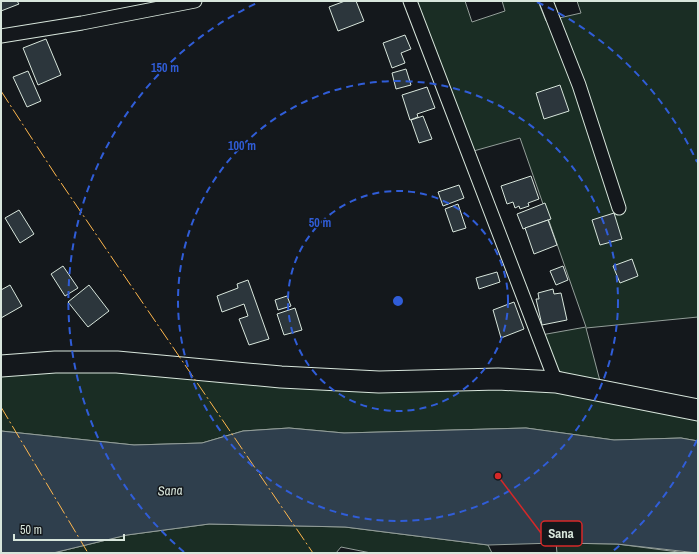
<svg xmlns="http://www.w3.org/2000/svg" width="699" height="554" font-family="'Archivo Narrow',sans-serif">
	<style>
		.green { fill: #1a2d24; stroke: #939e99 }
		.water { fill: #2f3f4d; stroke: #939e99 }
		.building { fill: #2c363c; stroke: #d8e6dc }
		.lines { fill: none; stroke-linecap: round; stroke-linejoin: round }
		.minor-casing { stroke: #d8e6dc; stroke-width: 15 }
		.primary-casing { stroke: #d8e6dc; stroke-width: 23 }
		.minor { stroke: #14181c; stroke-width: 13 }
		.primary { stroke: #14181c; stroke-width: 21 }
		.power { stroke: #ffb74d; stroke-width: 1; stroke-dasharray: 14 3 2 3; stroke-linecap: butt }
		.ring { fill: none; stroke: #305dd8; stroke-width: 2; stroke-dasharray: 7 5 }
		.labels { text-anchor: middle; stroke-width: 3; stroke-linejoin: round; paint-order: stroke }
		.water-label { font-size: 13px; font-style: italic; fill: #d8e6dc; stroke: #14181c }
		.centre { fill: #305dd8; stroke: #14181c; stroke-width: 2 }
		.ring-label { font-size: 12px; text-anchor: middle; font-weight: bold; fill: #305dd8; stroke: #14181c; stroke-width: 3; stroke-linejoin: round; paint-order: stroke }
		.leader { fill: none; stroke: #d62828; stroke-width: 1.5 }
		.callout-dot { fill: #d62828; stroke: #14181c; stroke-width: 1.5 }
		.callout { fill: #14181c; stroke: #d62828; stroke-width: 1.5 }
		.callout-label { font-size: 13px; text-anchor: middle; font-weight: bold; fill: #d8e6dc }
	</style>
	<rect width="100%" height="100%" fill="#14181c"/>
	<!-- green -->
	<g class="green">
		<polygon points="411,1 465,1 472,22 505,11 502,1 538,1 546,21 581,13 577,1 698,1 698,317 586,328 600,381 565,374 554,368 541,335 586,327 520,138 470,152"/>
		<polygon points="61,371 119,371 553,392 698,418 698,441 681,438 614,440 526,428 344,433 289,428 243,431 202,443 134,445 1,431 1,376"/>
		<polygon points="209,524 345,527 488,545 492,553 371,553 341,547 336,553 53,553 127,535"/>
		<polygon points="556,543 617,544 686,553 557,553"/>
	</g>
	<!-- water -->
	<polygon class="water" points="289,428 344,433 526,428 614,440 681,438 698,441 698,553 617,544 556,543 488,545 345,527 209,524 127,535 53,553 1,553 1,431 134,445 202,443 243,431"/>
	<!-- building -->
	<g class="building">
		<polygon points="1,1 17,1 19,4 1,11"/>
		<polygon points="345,1 356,1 364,21 338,31 329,7"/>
		<polygon points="405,35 411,49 401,53 405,63 392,68 383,43"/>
		<polygon points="46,39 61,75 38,85 23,48"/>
		<polygon points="406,69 411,85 396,89 392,73"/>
		<polygon points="28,71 41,101 27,107 13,77"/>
		<polygon points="560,85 569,111 544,119 536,93"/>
		<polygon points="427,87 435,108 417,114 418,117 410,120 402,95"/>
		<polygon points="423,116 432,139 419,143 411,120"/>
		<polygon points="531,176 539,199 528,203 529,206 520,209 519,206 515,208 513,202 507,204 501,186"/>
		<polygon points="459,185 464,198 443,206 438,192"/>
		<polygon points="545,203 551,219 523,229 517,214"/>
		<polygon points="458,204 466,228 453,232 445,209"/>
		<polygon points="19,210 34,234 20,243 5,218"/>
		<polygon points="614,213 622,239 600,245 592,220"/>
		<polygon points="548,220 557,245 534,254 525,228"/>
		<polygon points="632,259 638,276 620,283 613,266"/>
		<polygon points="63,266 78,288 65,296 51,274"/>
		<polygon points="563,266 568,280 556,285 550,271"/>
		<polygon points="497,272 500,282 479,289 476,278"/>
		<polygon points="248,280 269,339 249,345 239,319 248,316 244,304 222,312 217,296 238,288 237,284"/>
		<polygon points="10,285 22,306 1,318 1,290"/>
		<polygon points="89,285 109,311 88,327 68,302"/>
		<polygon points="553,289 554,294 561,293 567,320 542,325 536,299 539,299 538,293"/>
		<polygon points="287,296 291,306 278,310 275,300"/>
		<polygon points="514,302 524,329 501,338 493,310"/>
		<polygon points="295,308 302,330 284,335 277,314"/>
	</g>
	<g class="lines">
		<!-- minor casing -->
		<g class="minor-casing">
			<g id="minor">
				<polyline points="410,1 556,382"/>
				<polyline points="546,1 579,85 619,208"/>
				<polyline points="1,36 82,23 195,1"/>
			</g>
		</g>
		<!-- primary casing -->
		<g class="primary-casing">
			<polyline id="primary" points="1,366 55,362 117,362 281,377 379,382 498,379 556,382 698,410"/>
		</g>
		<!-- minor -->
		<use href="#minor" class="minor"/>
		<!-- primary -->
		<use href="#primary" class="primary"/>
		<!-- power -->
		<g class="power">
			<polyline points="1,91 55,174 313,553"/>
			<polyline points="1,407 88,553"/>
		</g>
	</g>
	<!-- distance rings -->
	<g class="ring">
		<circle cx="398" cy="301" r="110"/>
		<circle cx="398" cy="301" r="220"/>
		<path d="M697 440A330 330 0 0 1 612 552M184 552A330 330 0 0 1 259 2M537 2A330 330 0 0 1 697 162"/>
	</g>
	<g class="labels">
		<!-- water labels -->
		<g class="water-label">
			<text transform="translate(170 490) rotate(-2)" y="5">Sana</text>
		</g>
	</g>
	<circle cx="398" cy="301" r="6" class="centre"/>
	<g class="ring-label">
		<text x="165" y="72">150 m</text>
		<text x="242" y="150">100 m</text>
		<text x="320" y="227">50 m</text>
	</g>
	<!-- callouts -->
	<path class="leader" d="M498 476L541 533"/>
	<circle class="callout-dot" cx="498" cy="476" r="4"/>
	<rect class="callout" x="541" y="521" width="41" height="25" rx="4"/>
	<g class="callout-label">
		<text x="561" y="538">Sana</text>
	</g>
	<!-- border -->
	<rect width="699" height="554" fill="none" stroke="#d8e6dc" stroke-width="4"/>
	<!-- scale -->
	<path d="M14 534v6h110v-6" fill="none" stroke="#d8e6dc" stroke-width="2"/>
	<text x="20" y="534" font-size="12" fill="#d8e6dc" stroke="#14181c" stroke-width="3" paint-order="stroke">50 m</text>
</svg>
